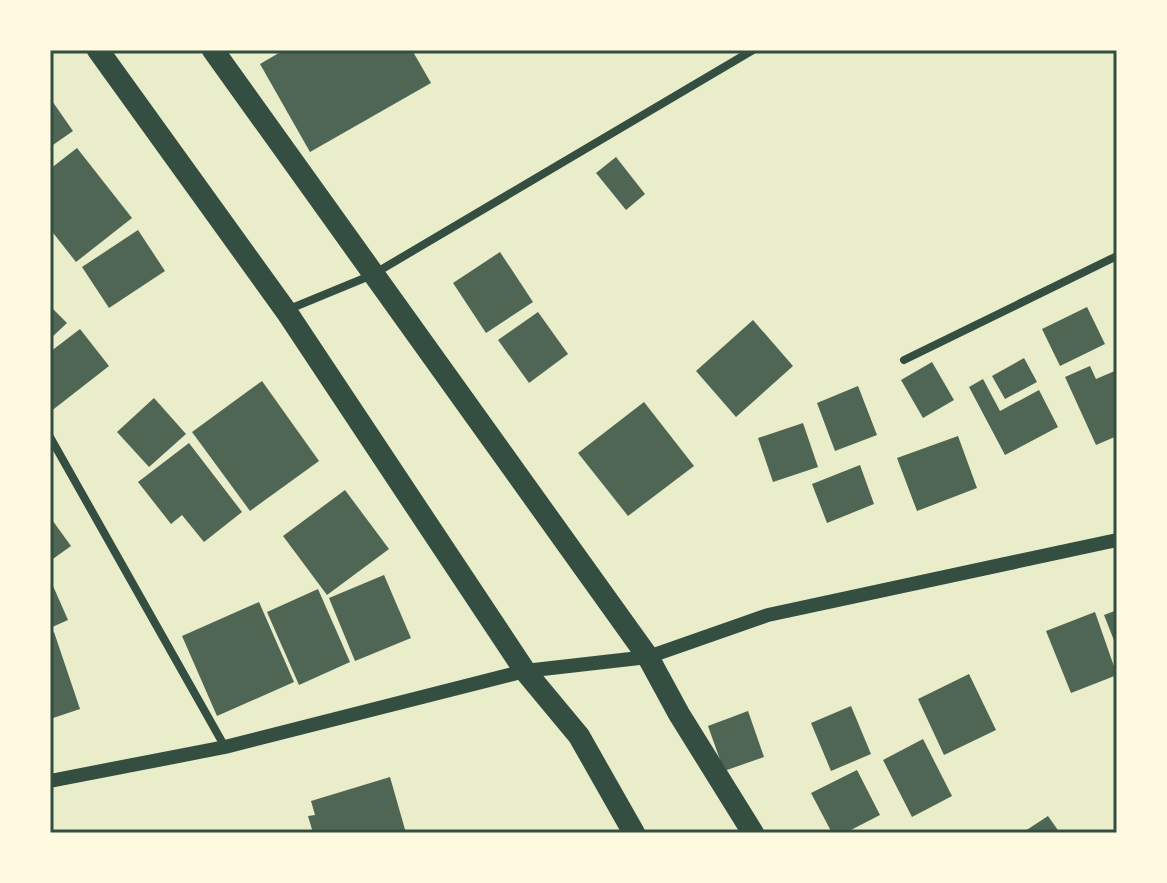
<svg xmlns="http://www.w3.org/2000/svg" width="1167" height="883" font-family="Rubik,sans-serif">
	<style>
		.building { fill: #4f6655 }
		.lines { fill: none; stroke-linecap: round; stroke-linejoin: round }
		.minor { stroke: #344e41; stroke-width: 8 }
		.tertiary { stroke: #344e41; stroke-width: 14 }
		.trunk { stroke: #344e41; stroke-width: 22 }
		.neatline { fill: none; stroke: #344e41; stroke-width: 3 }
	</style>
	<rect width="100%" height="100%" fill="#e9edc9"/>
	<!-- building -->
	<g class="building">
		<polygon points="284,50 412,50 431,83 310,152 260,64"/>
		<polygon points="50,98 73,131 50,147"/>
		<polygon points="77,148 132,218 76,262 50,229 50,169"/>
		<polygon points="616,157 645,194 626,210 596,173"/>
		<polygon points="138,230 165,271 109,308 82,267"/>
		<polygon points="500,252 533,302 486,333 453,283"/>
		<polygon points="50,306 67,323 50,339"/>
		<polygon points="1087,307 1105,344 1060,366 1042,329"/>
		<polygon points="538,312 568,354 529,383 498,340"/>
		<polygon points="753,320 793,366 736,417 696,371"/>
		<polygon points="80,329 109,366 50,412 50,352"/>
		<polygon points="1024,358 1037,382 1005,399 992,376"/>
		<polygon points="932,362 954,400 923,418 901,380"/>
		<polygon points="1090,366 1096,379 1117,370 1117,436 1096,445 1065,377"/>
		<polygon points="983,379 1000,411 1039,390 1058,427 1005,455 969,387"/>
		<polygon points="262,381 319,461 250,511 192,432"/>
		<polygon points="858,386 877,435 835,451 817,403"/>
		<polygon points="154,398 186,434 149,467 117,432"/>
		<polygon points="644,402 694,466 628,516 578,453"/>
		<polygon points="803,423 818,467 773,482 758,438"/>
		<polygon points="958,436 977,488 917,511 897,458"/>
		<polygon points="189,443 242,512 204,542 182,515 171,524 138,482"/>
		<polygon points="860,465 874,504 827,523 812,484"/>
		<polygon points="345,490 389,549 327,595 283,536"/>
		<polygon points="50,517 71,546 50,561"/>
		<polygon points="384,575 411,638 355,661 329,598"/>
		<polygon points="50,579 68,620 50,628"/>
		<polygon points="318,589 350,662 299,685 267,612"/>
		<polygon points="259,602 294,682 217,716 182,636"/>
		<polygon points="1117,610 1117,648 1104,615"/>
		<polygon points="1095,612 1117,675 1071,693 1046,631"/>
		<polygon points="54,632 80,709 50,719 50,634"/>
		<polygon points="969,674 996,730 944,755 918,699"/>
		<polygon points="851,706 871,754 831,771 811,723"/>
		<polygon points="748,711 764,757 724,771 708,726"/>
		<polygon points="923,739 952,796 912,817 883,760"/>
		<polygon points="857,770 880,815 845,833 832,833 811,793"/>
		<polygon points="390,777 406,833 313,833 308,816 315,815 311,801"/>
		<polygon points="1048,816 1060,833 1022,833"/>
	</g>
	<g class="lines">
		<!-- minor -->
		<g class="minor">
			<polyline points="287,310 372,275 753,50"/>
			<polyline points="904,360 1117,256"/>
			<polyline points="50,437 225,747"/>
		</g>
		<!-- tertiary -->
		<polyline class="tertiary" points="50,781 225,747 525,671 648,657 768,615 1117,540"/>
		<!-- trunk -->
		<g class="trunk">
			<polyline points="98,50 286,311 525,671 579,736 634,833"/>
			<polyline points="213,50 648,657 679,714 753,833"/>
		</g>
	</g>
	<!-- border -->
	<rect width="1167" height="883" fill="none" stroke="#fefae0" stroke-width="104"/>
	<rect x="52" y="52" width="1063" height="779" class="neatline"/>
</svg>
